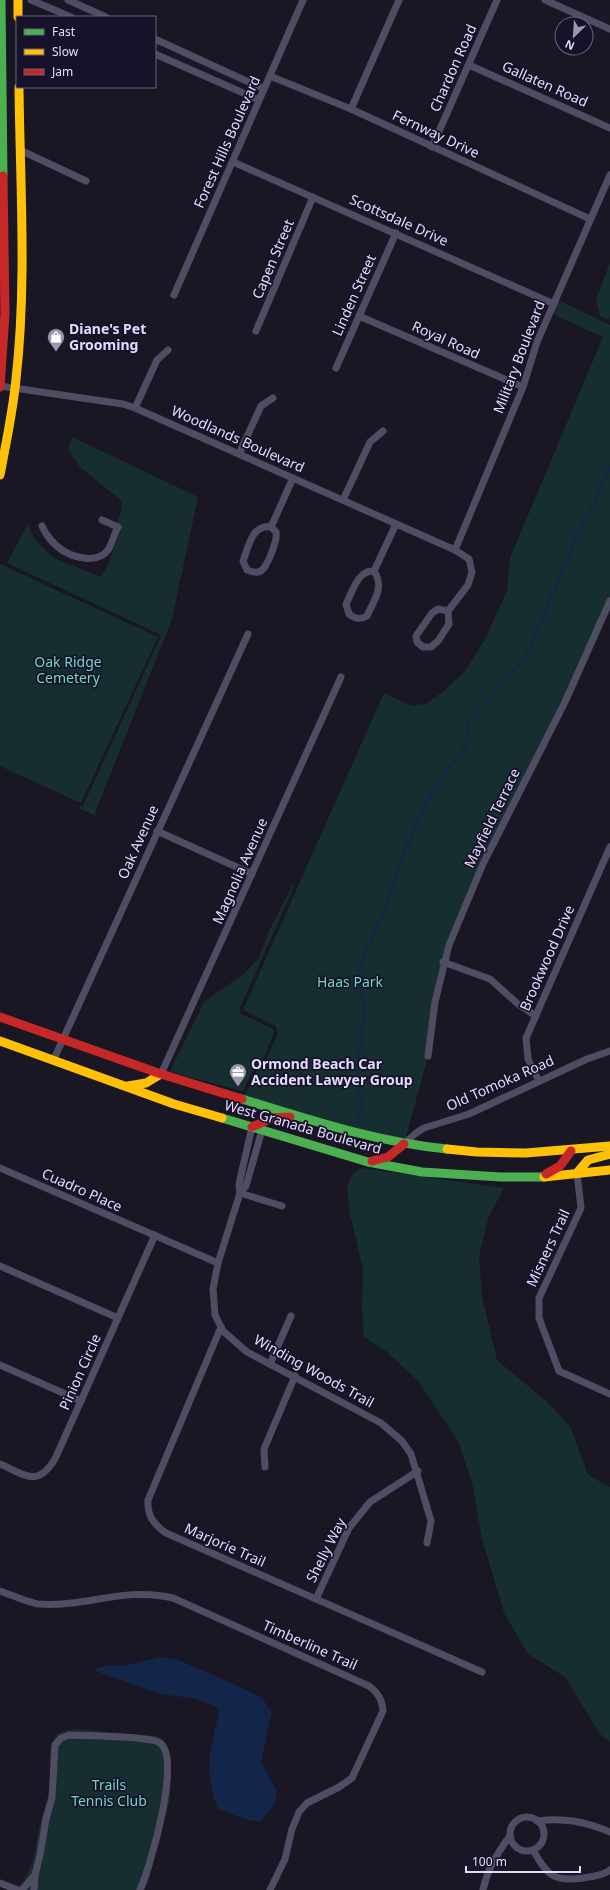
<svg xmlns="http://www.w3.org/2000/svg" width="610" height="1890" font-family="'Noto Sans',sans-serif">
	<style>
		.green { fill: #172e30 }
		.water { fill: #132649 }
		.lines { fill: none; stroke-linecap: round; stroke-linejoin: round }
		.stream { stroke: #132649; stroke-width: 2.5 }
		.street { stroke: #4f4d64; stroke-width: 7 }
		.fast { stroke: #4caf50; stroke-width: 9 }
		.slow { stroke: #ffc107; stroke-width: 9 }
		.jam { stroke: #c62828; stroke-width: 9 }
		.labels { text-anchor: middle; stroke-width: 3.5; stroke-linejoin: round; paint-order: stroke }
		.street-label { font-size: 14px; fill: #e1dcfd; stroke: #171229 }
		.poi-label { font-size: 14px; font-weight: bold; fill: #e1dcfd; stroke: #171229; text-anchor: start }
		.park-label { font-size: 14px; fill: #6bdac1; stroke: #171229 }
	</style>
	<rect width="100%" height="100%" fill="#1a1724"/>
	<!-- green -->
	<g class="green">
		<polygon points="610,263 610,315 609,320 600,316 596,299"/>
		<polygon points="556,299 610,325 610,601 511,806 449,944 428,1056 404,1144 243,1099 257,1070 264,1064 278,1033 276,1026 243,1010 384,693 412,706 426,704 444,691 465,671 484,641 507,591 510,558 603,337 550,313"/>
		<polygon points="72,437 198,497 172,619 95,813 96,816 47,792 79,807 83,806 161,636 159,634 9,564 8,561 28,524 34,539 54,558 101,577 108,565 121,529 119,523 117,522 121,511 122,501 80,467 68,449"/>
		<polygon points="0,564 158,637 81,803 0,766"/>
		<polygon points="295,884 239,1010 241,1014 273,1029 274,1033 262,1062 254,1068 243,1091 192,1078 170,1071 204,1002 245,973 259,957 270,929 292,886"/>
		<polygon points="361,1168 504,1188 488,1218 479,1256 482,1296 497,1360 546,1401 570,1426 588,1475 610,1487 610,1742 600,1734 565,1677 528,1654 504,1613 482,1539 473,1487 459,1443 419,1382 386,1351 364,1337 362,1308 363,1269 350,1214 347,1187 353,1173"/>
		<path d="M75,1729l81,7 6,3 9,16 -1,45 -21,80 -4,10h-119l-8,-3c18,-20 16,-36 21,-59 3,-12 7,-24 10,-36 3,-18 -4,-45 9,-59z"/>
	</g>
	<!-- water -->
	<polygon class="water" points="161,1657 176,1659 238,1686 262,1698 272,1712 261,1762 277,1792 274,1805 261,1822 248,1820 218,1809 214,1798 209,1773 210,1752 215,1728 219,1714 216,1706 192,1698 160,1694 93,1670 104,1666 123,1666"/>
	<g class="lines">
		<!-- stream -->
		<path class="stream" d="M357,1123l6,-17c-10,-22 -2,-69 1,-93 2,-12 -5,-24 -5,-36 0,-19 14,-37 20,-54 18,-46 31,-95 57,-137 10,-17 24,-30 34,-47l-2,-17 54,-60 9,-16 46,-111 13,-23 20,-45"/>
		<!-- street -->
		<g class="street">
			<polyline points="31,0 71,17"/>
			<polyline points="68,0 106,17"/>
			<polyline points="545,0 610,29"/>
			<polyline points="155,39 264,89"/>
			<polyline points="155,54 259,100"/>
			<polyline points="469,65 610,128"/>
			<polyline points="270,76 351,109 590,219"/>
			<polyline points="351,109 399,0"/>
			<polyline points="432,147 497,0"/>
			<polyline points="20,150 86,181"/>
			<polyline points="233,162 554,304"/>
			<polyline points="174,295 303,0"/>
			<polyline points="359,316 523,387"/>
			<polyline points="256,331 313,197"/>
			<polyline points="336,368 396,233"/>
			<polyline points="0,386 123,404 135,408 455,550 469,559 472,572 468,585 448,611 438,609 432,613 416,636 417,642 423,647 431,647 438,641 449,624 448,611"/>
			<polyline points="135,408 157,360 168,350"/>
			<polyline points="239,454 261,406 273,398"/>
			<polyline points="343,500 370,442 383,431"/>
			<path d="M42,526c4,9 11,18 20,24 12,8 36,14 46,0 4,-6 6,-16 10,-23l-16,-7"/>
			<path d="M271,527l5,5c2,7 -8,33 -14,38 -4,4 -10,2 -15,0l-4,-9c6,-15 9,-37 28,-34l22,-49"/>
			<polyline points="455,550 523,387 537,342 610,175"/>
			<path d="M374,571c11,16 0,29 -7,45 -7,4 -12,3 -18,-2l-3,-10c6,-11 12,-35 28,-33l22,-47"/>
			<polyline points="157,831 252,874"/>
			<polyline points="443,962 490,979 518,1004 536,1016"/>
			<polyline points="428,1056 435,1002 449,945 483,864 565,702 610,601"/>
			<polyline points="53,1061 248,634"/>
			<polyline points="161,1074 341,677"/>
			<polyline points="539,1081 528,1059 526,1038 610,847"/>
			<polyline points="262,1130 246,1186 240,1193 218,1263 213,1289 215,1315 223,1331 247,1352 381,1423 402,1441 411,1454 431,1521 427,1543"/>
			<polyline points="404,1144 416,1133 424,1128 469,1114 587,1059 610,1051"/>
			<polyline points="0,1168 218,1263"/>
			<polyline points="577,1173 581,1208 539,1298 539,1318 559,1371 610,1394"/>
			<polyline points="240,1193 239,1184 252,1127"/>
			<polyline points="240,1193 282,1206"/>
			<polyline points="0,1266 118,1318"/>
			<path d="M221,1327l-73,173c-1,15 5,24 18,33l316,139"/>
			<polyline points="270,1364 291,1316"/>
			<polyline points="0,1365 81,1401"/>
			<path d="M0,1464c26,11 37,24 55,-5l100,-224"/>
			<polyline points="265,1467 264,1449 295,1376"/>
			<path d="M0,1591c12,4 26,11 38,13 46,4 87,-18 135,-6l196,88c9,7 13,13 14,25l-31,67 -13,9 -32,16 -8,9 -7,17 -7,30 -15,31"/>
			<polyline points="316,1599 349,1528 370,1502 418,1471"/>
			<circle cx="527" cy="1834" r="17"/>
			<path d="M537,1821c27,-4 49,1 73,11"/>
			<path d="M533,1850c15,26 20,32 51,28 10,-2 18,-2 26,-8"/>
			<polyline points="0,1883 18,1890"/>
			<polyline points="22,1890 35,1875"/>
			<path d="M34,1890l1,-15 5,-20 6,-36 6,-21 3,-53 6,-7 8,-3c16,1 82,1 91,8 22,15 -10,125 -20,147"/>
			<path d="M483,1890c4,-20 14,-37 27,-54"/>
		</g>
		<!-- fast -->
		<g class="fast">
			<polyline points="1,0 3,176"/>
			<path d="M242,1099c68,21 134,43 205,50"/>
			<polyline points="222,1118 368,1162 422,1172 501,1177 544,1177"/>
		</g>
		<!-- slow -->
		<g class="slow">
			<polyline points="18,0 18,17"/>
			<path d="M0,475c6,-32 13,-64 16,-96 11,-97 4,-195 3,-292"/>
			<polyline points="0,1041 174,1104 222,1118"/>
			<polyline points="128,1086 146,1083 161,1074"/>
			<polyline points="447,1149 477,1152 526,1153 610,1146"/>
			<polyline points="577,1173 588,1160 610,1154"/>
			<polyline points="544,1177 610,1170"/>
		</g>
		<!-- jam -->
		<g class="jam">
			<polyline points="0,387 5,314 3,176"/>
			<polyline points="0,1017 161,1074 242,1099"/>
			<polyline points="252,1127 272,1118 290,1117"/>
			<polyline points="372,1161 388,1157 404,1144"/>
			<polyline points="546,1174 560,1166 571,1151"/>
		</g>
	</g>
	<!-- icons -->
	<defs>
		<g id="shop-pin" transform="scale(0.9)"><path d="M0 17L-7.5 6A9.5 9.5 0 1 1 7.5 6Z" fill="#9b97b1" stroke="#171229"/><path d="M-5-2.5h2.3a2.7 3.5 0 0 1 5.4 0H5L5.5 6h-11ZM-1.5-2.5h3a1.5 2.3 0 0 0-3 0Z" fill="#fff"/></g>
		<g id="office-pin" transform="scale(0.9)"><path d="M0 17L-7.5 6A9.5 9.5 0 1 1 7.5 6Z" fill="#9b97b1" stroke="#171229"/><path d="M-6-3h4V-5.5h4V-3h4V5H-6ZM-1-4.5V-3h2v-1.5ZM-6 0V1H6V0Z" fill="#fff"/></g>
	</defs>
	<g fill-rule="evenodd">
		<use href="#shop-pin" x="56" y="337"/>
		<use href="#office-pin" x="238" y="1072"/>
	</g>
	<g class="labels">
		<!-- street labels -->
		<g class="street-label">
			<text transform="translate(453 68) rotate(-66)" y="5">Chardon Road</text>
			<text transform="translate(545 84) rotate(24)" y="5">Gallaten Road</text>
			<text transform="translate(436 134) rotate(25)" y="5">Fernway Drive</text>
			<text transform="translate(227 142) rotate(-66)" y="5">Forest Hills Boulevard</text>
			<text transform="translate(399 220) rotate(24)" y="5">Scottsdale Drive</text>
			<text transform="translate(273 259) rotate(-67)" y="5">Capen Street</text>
			<text transform="translate(354 295) rotate(-66)" y="5">Linden Street</text>
			<text transform="translate(446 340) rotate(24)" y="5">Royal Road</text>
			<text transform="translate(519 357) rotate(-69)" y="5">Military Boulevard</text>
			<text transform="translate(238 439) rotate(24)" y="5">Woodlands Boulevard</text>
			<text transform="translate(492 818) rotate(-64)" y="5">Mayfield Terrace</text>
			<text transform="translate(138 842) rotate(-66)" y="5">Oak Avenue</text>
			<text transform="translate(240 871) rotate(-66)" y="5">Magnolia Avenue</text>
			<text transform="translate(547 958) rotate(-66)" y="5">Brookwood Drive</text>
			<text transform="translate(500 1083) rotate(-24)" y="5">Old Tomoka Road</text>
			<text transform="translate(303 1127) rotate(16)" y="5">West Granada Boulevard</text>
			<text transform="translate(82 1190) rotate(24)" y="5">Cuadro Place</text>
			<text transform="translate(548 1248) rotate(-65)" y="5">Misners Trail</text>
			<text transform="translate(314 1371) rotate(29)" y="5">Winding Woods Trail</text>
			<text transform="translate(80 1372) rotate(-66)" y="5">Pinion Circle</text>
			<text transform="translate(225 1545) rotate(24)" y="5">Marjorie Trail</text>
			<text transform="translate(326 1550) rotate(-63)" y="5">Shelly Way</text>
			<text transform="translate(310 1645) rotate(24)" y="5">Timberline Trail</text>
		</g>
		<!-- poi labels -->
		<g class="poi-label">
			<text x="69" y="334">Diane's Pet<tspan x="69" dy="16">Grooming</tspan></text>
			<text x="251" y="1069">Ormond Beach Car<tspan x="251" dy="16">Accident Lawyer Group</tspan></text>
		</g>
		<!-- park labels -->
		<g class="park-label">
			<text x="68" y="667">Oak Ridge<tspan x="68" dy="16">Cemetery</tspan></text>
			<text x="350" y="987">Haas Park</text>
			<text x="109" y="1790">Trails<tspan x="109" dy="16">Tennis Club</tspan></text>
		</g>
	</g>
	<!-- legend -->
	<rect x="16" y="16" width="140" height="72" fill="#171229" stroke="#68637e"/>
	<rect x="24" y="29" width="20" height="6" fill="#4caf50" stroke="#68637e"/>
	<text x="52" y="36" font-size="12" fill="#e1dcfd">Fast</text>
	<rect x="24" y="49" width="20" height="6" fill="#ffc107" stroke="#68637e"/>
	<text x="52" y="56" font-size="12" fill="#e1dcfd">Slow</text>
	<rect x="24" y="69" width="20" height="6" fill="#c62828" stroke="#68637e"/>
	<text x="52" y="76" font-size="12" fill="#e1dcfd">Jam</text>
	<!-- north arrow -->
	<g transform="translate(574 36) rotate(205)"><circle r="19" fill="#171229" stroke="#68637e"/>
	<path d="M0-3L7 15L0 10L-7 15Z" fill="#9b97b1"/>
	<text y="-6" font-size="11" font-weight="bold" text-anchor="middle" fill="#e1dcfd">N</text>
	</g>
	<!-- scale -->
	<path d="M466 1866v6h114v-6" fill="none" stroke="#e1dcfd" stroke-width="2"/>
	<text x="472" y="1866" font-size="12" fill="#e1dcfd" stroke="#171229" stroke-width="3" paint-order="stroke">100 m</text>
</svg>
